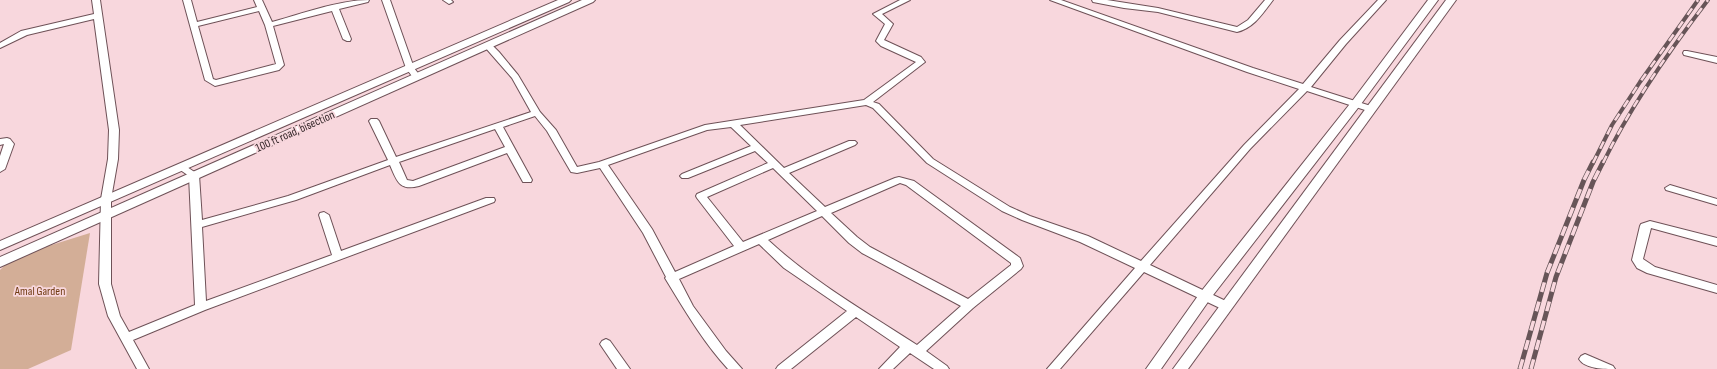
<svg xmlns="http://www.w3.org/2000/svg" width="1717" height="369" font-family="'Sofia Sans Condensed',sans-serif">
	<style>
		.green { fill: #d3ae97 }
		.lines { fill: none; stroke-linecap: round; stroke-linejoin: round }
		.minor-casing { stroke: #6e5157; stroke-width: 2 }
		.tertiary-casing { stroke: #6e5157; stroke-width: 2 }
		.minor { fill: #fff; fill-rule: evenodd }
		.tertiary { fill: #fff; fill-rule: evenodd }
		.rail-far1-casing { stroke: #675558; stroke-width: 4 }
		.rail-casing { stroke: #675558; stroke-width: 5 }
		.rail-far1 { stroke: #f8d7dd; stroke-width: 2.5; stroke-dasharray: 8; stroke-linecap: butt }
		.rail { stroke: #f8d7dd; stroke-width: 3.5; stroke-dasharray: 10; stroke-linecap: butt }
		.labels { text-anchor: middle; stroke-width: 3.5; stroke-linejoin: round; paint-order: stroke }
		.street-label { font-size: 12px; fill: #342729; stroke: #f8d7dd }
		.park-label { font-size: 12px; fill: #6f3a11; stroke: #f8d7dd }
	</style>
	<rect width="100%" height="100%" fill="#f8d7dd"/>
	<!-- green -->
	<polygon class="green" points="90,233 71,350 28,369 0,369 0,270 13,257"/>
	<g class="lines">
		<!-- minor casing -->
		<g class="minor-casing">
			<g id="minor">
				<path d="M92,0h8l19,130 -1,29 -7,40v85l9,32 9,16 66,-27 -6,-129 -13,-9 2,-2h6l15,10 3,45 86,-24 100,-36 -19,-39 2,-2h6l2,2 17,36 135,-45 -19,-34 -28,-32 4,-2h3l8,8 19,23 22,37 16,18 21,37 22,-5 106,-37 159,-25 52,-38 -35,-16 -5,-5 9,-17 -12,-10 27,-14h10l-28,14 11,10 -9,16 37,17 4,5 -52,40 6,2 54,55 77,48 20,9 58,20 53,25 103,-116 55,-56 -52,-17 -197,-72h11l192,68 50,16 37,-44 38,-40h8l-40,44 -35,43 63,20 2,2 -2,2h-6l-61,-20 -57,58 -100,116 80,38 2,3 -2,3 -4,1 -4,-1 -78,-37 -84,97h-13l88,-101 -55,-26 -58,-22 -20,-9 -75,-48 -54,-55 -7,-3 -126,20 44,43 65,-27h6l2,2 -2,2 -66,28 36,34 70,-29 4,-1 15,4 106,77 3,8 -2,3 -48,39 -47,43 21,15 2,3h-15l-24,-16 -17,16h-14l21,-22 -44,-30 -65,52h-15l2,-3 69,-55 -63,-43 -25,-24 -80,35 14,27 33,45 16,18h-14c-25,-27 -44,-60 -63,-91l1,-1 -23,-44 -43,-65 -23,5 -6,-1 -24,-41 -12,-15 -32,11 29,53 -1,2h-8l-16,-29 -88,33c-20,5 -22,-5 -29,-21l-94,35 -94,27 4,74 126,-46 -13,-40 1,-2 4,-1 5,3 12,36 145,-53h8l1,2 -1,2 -289,108 -72,30 16,29h-12l-29,-53 -9,-32 2,-85 7,-40 1,-29 -15,-111 -67,16 -27,13v-5l21,-12 73,-17zM731,127l20,19 -69,28 -2,2 2,2h6l67,-27 13,12 -71,31 -1,2 1,2 37,48 -59,26 -23,-43 -44,-64 99,-35zM495,129l10,18 -92,34 -6,-1 -8,-18zM773,168l44,43 -74,31 -36,-45zM900,183l6,2 105,78v2l-43,34 -98,-52 -13,-10 -26,-24zM822,216l27,27 13,10 99,53 -44,39c-51,-33 -105,-64 -149,-105z"/>
				<path d="M183,0h8l6,22 60,-15 -3,-7h8l10,22c29,-8 68,-22 97,-22l-1,2 -29,7 12,30 -1,2h-3l-4,-2 -11,-28 -59,15 11,39 -5,5 -64,16 -10,-6zM259,11l6,14 11,39 -60,16 -3,-1 -15,-53z"/>
				<polygon points="382,0 390,0 414,68 421,77 420,79 414,79 406,68"/>
				<polygon points="443,0 451,0 453,2 449,4"/>
				<path d="M1092,0h15l51,8 79,19 11,-7 17,-20h8c-10,13 -19,28 -36,32l-79,-20 -34,-4 -31,-6z"/>
				<polygon points="1684,51 1687,51 1717,57 1717,63 1684,55 1683,53"/>
				<polygon points="7,138 10,139 14,144 5,169 0,172 0,156 4,144 0,145 0,139"/>
				<polygon points="1670,185 1717,199 1717,205 1666,190 1665,188"/>
				<polygon points="1650,221 1717,238 1717,246 1651,228 1643,259 1655,267 1717,285 1717,293 1647,273 1637,268 1632,260 1640,226 1641,224"/>
				<polygon points="606,339 610,341 630,369 617,369 600,344 602,341"/>
				<path d="M1585,354l28,12 2,3c-11,0 -30,0 -36,-10l2,-3z"/>
			</g>
		</g>
		<!-- tertiary casing -->
		<g class="tertiary-casing">
			<g id="tertiary">
				<polygon points="558,0 571,0 569,2 0,250 0,241"/>
				<polygon points="582,0 595,0 593,2 0,267 0,257"/>
				<polygon points="1428,0 1438,0 1361,104 1210,299 1161,369 1146,369 1200,293 1353,100"/>
				<polygon points="1446,0 1456,0 1188,369 1173,369"/>
			</g>
		</g>
		<!-- minor -->
		<use href="#minor" class="minor"/>
		<!-- tertiary -->
		<use href="#tertiary" class="tertiary"/>
		<!-- rail-far1 casing -->
		<g class="rail-far1-casing">
			<g id="rail-far1">
				<polyline points="1593,163 1612,125 1640,82 1698,0"/>
				<path d="M1603,163c28,-58 66,-112 105,-163"/>
			</g>
		</g>
		<!-- rail casing -->
		<g class="rail-casing">
			<g id="rail">
				<polyline points="1520,369 1547,273 1584,180 1593,162"/>
				<polyline points="1531,369 1556,277 1593,182 1603,162"/>
			</g>
		</g>
		<!-- rail-far1 -->
		<use href="#rail-far1" class="rail-far1"/>
		<!-- rail -->
		<use href="#rail" class="rail"/>
	</g>
	<g class="labels">
		<!-- street labels -->
		<g class="street-label">
			<text transform="translate(295 131) rotate(-24)" y="4">100 ft road, bisection</text>
		</g>
		<!-- park labels -->
		<g class="park-label">
			<text x="40" y="295">Amal Garden</text>
		</g>
	</g>
</svg>
